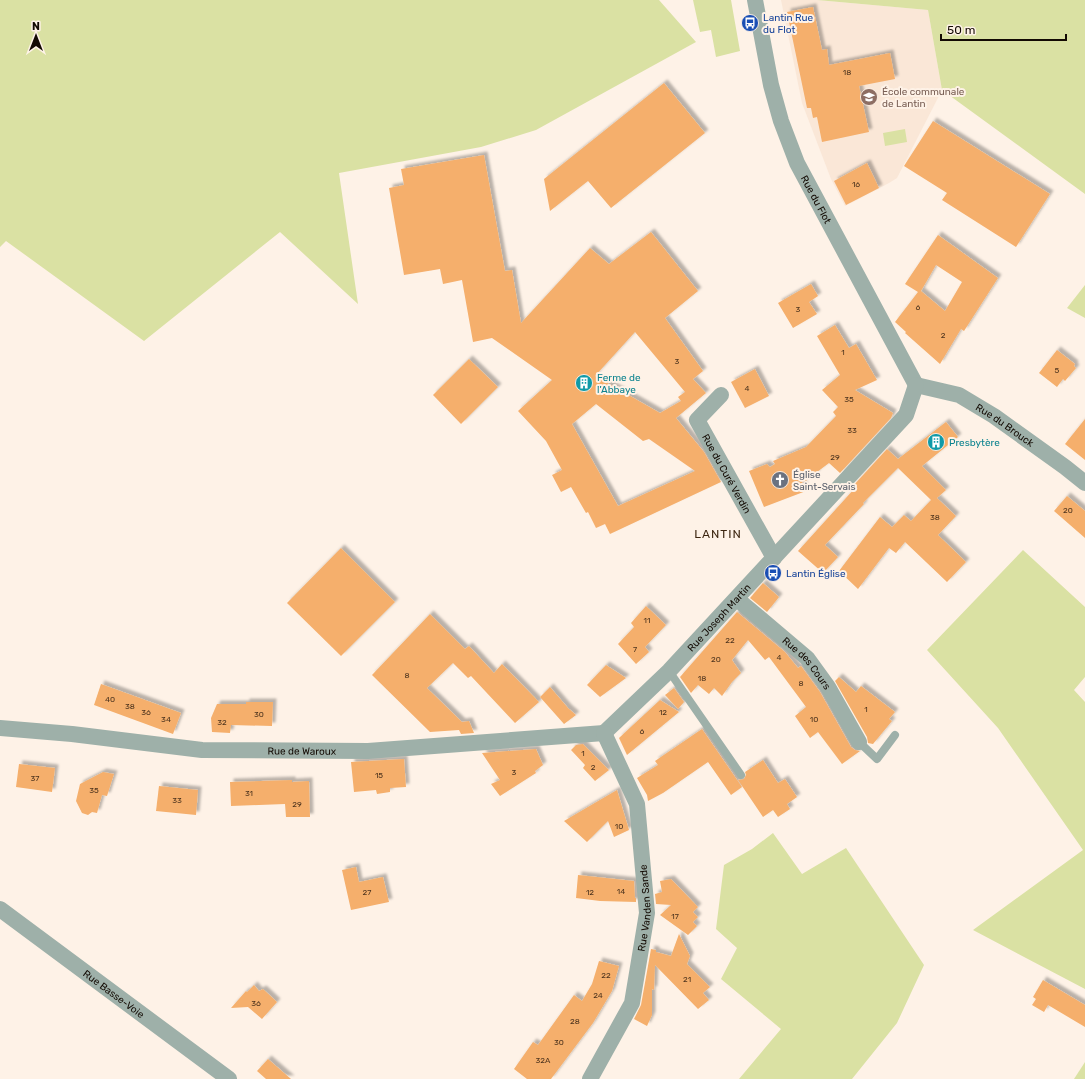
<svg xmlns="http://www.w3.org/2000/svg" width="1085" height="1079" font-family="Rubik,sans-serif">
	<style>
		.education { fill: #fae7d7 }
		.green { fill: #dae1a3 }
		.building { fill: #f5af6c; fill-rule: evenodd; filter: url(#shadow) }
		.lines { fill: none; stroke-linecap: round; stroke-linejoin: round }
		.lane { stroke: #9eb0a9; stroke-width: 8 }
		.street { stroke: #9eb0a9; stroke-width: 16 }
		.labels { text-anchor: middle; stroke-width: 4; stroke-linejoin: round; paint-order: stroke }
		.number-label { font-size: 8px; fill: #4c331d }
		.transit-label { font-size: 10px; fill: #164399; stroke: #fef2e7; text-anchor: start }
		.education-label { font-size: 10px; fill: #785e54; stroke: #fef2e7; text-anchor: start }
		.street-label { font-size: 10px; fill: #130a03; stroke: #fef2e7 }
		.culture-label { font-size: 10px; fill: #0d838f; stroke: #fef2e7; text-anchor: start }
		.worship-label { font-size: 10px; fill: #5b616d; stroke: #fef2e7; text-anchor: start }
		.quarter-label { font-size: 12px; letter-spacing: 1px; fill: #3c250f; stroke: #fef2e7 }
	</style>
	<defs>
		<filter id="shadow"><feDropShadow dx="3.5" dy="-3.5" stdDeviation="1" flood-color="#0004"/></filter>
	</defs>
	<rect width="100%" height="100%" fill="#fef2e7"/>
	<!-- education -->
	<polygon class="education" points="781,0 817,0 928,10 942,90 897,178 889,183 845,206 831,179 802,103"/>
	<!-- green -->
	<g class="green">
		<polygon points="0,0 659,0 696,42 536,130 481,147 339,173 358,304 280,232 144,341 6,241 0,247"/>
		<polygon points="693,0 731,0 740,51 716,57 711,30 700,32"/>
		<polygon points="817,0 1085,0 1085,194 942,90 928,10"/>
		<polygon points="905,129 907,142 885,146 883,133"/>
		<polygon points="1085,285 1085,318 1067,308"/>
		<polygon points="1023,550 1085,607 1085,677 1074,690 1085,702 1085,989 973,930 1083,850 998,728 927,650"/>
		<polygon points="773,833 802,874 846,848 924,965 897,1023 852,1079 739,1079 781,1029 721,979 737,948 716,929 724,865 752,849"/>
		<polygon points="1085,1062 1085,1079 1074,1079"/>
	</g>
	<!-- building -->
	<g class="building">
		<polygon points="813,7 822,50 827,49 829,65 890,53 895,79 859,86 869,132 822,142 817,117 813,118 811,108 807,108 787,12"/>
		<polygon points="664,83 705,133 611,208 588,181 550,211 544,179"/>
		<polygon points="933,121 1050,194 1016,247 942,200 947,193 904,166"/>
		<path d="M484,155l21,116 7,-1 9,53 69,-75 19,16 42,-32 47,59 -33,27 38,53 -10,8 13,14 -30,25 28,34 17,30 -111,52 -5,-10 -9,4 -8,-16 -2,1 -15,-26 -10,5 -9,-17 10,-5 -16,-29 -28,-30 34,-31 -60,-42 -19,4 -11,-62 -19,4 -3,-15 -36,6 -15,-87 15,-3 -3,-16zM635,332l50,60 -7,5 3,4 -21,12 -65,-37zM596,404l47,37 6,-2 46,32 -77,35 -46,-82z"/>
		<polygon points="867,163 879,188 846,205 834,181"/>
		<path d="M938,235l60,43 -34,53 -3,-2 -21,35 -35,-31 1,-1 -11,-10 23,-30 -13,-8zM936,265l26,17 -17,29 -24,-20z"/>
		<polygon points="811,284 818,296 809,302 817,314 793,328 778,303"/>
		<polygon points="835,325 849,348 856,344 877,380 855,390 893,413 891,418 840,473 829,463 817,472 813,478 802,482 806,491 764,507 749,471 767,464 770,467 775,464 773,461 806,447 836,416 833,412 838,407 822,390 840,375 817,336"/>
		<polygon points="1057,350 1075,364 1074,366 1076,368 1065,381 1063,379 1057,387 1039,373"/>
		<polygon points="469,359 498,387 461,424 433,395"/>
		<polygon points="755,369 769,396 745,408 731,382"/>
		<polygon points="1085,419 1085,460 1065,444"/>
		<polygon points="946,422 958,437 922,466 946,490 937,498 956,516 938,535 966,562 947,582 905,542 896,553 889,548 858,589 839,571 880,517 892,527 904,515 911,521 931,500 898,468 863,503 864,504 825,545 838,557 823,573 798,551 855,488 853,486 887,449 898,459"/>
		<polygon points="1067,496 1085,511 1085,538 1054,511"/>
		<polygon points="341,548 395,602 341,656 287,603"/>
		<polygon points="763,583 779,597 767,612 750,598"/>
		<polygon points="646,606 666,625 645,647 649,652 636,664 618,644 634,627 631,623"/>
		<polygon points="737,612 785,652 798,668 801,666 820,692 851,747 855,750 860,751 842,764 818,732 810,738 795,716 806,707 769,657 765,660 748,640 732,660 741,673 732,682 722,696 714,688 709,694 698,685 691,693 680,677"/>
		<polygon points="430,614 465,649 469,646 494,673 502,664 539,702 515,723 471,676 468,678 453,663 427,688 462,722 469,721 474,733 461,734 459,730 430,732 372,675"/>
		<polygon points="606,665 626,678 600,697 587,685"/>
		<polygon points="839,677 856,692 861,686 895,712 889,719 892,721 873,744 868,743 867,737 835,681"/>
		<polygon points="101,684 181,713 173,734 94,705"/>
		<polygon points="550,687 568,708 576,715 564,724 540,697"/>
		<polygon points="674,688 684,702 678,709 665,695"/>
		<polygon points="660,700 679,712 627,755 619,738"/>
		<polygon points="246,702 273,702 272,726 231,725 230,733 212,732 211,718 217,704 246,704"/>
		<polygon points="702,729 742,787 731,795 708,762 663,793 648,801 647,795 637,778 658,765 655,761"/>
		<polygon points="583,744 609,770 595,781 583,768 585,765 571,750 576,745"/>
		<polygon points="536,749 543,765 535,771 536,773 500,796 491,784 500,780 482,753"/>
		<polygon points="404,759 406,787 390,788 390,792 377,794 376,790 354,792 351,762"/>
		<polygon points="763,760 778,783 785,779 797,797 787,804 790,809 778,817 773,810 763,817 738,780 744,779 746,775 745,772"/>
		<polygon points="19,764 55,768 52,792 16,787"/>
		<polygon points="103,772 114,774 107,796 102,795 97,813 92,812 88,815 82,813 76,801 80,784"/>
		<polygon points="292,780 292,782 309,781 310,817 286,817 285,804 231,806 230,782"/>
		<polygon points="159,786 198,790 196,815 156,811"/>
		<polygon points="617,790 629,830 614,837 608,821 587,842 564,821"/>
		<polygon points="356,867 359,882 383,877 389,902 351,910 342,870"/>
		<polygon points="578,875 634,881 635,898 636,898 636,902 600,901 576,898"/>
		<polygon points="671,879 698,907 693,912 698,917 693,922 697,926 688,935 660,915 671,905 656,904 655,894 662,892 660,881"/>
		<polygon points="679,934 690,956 687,964 710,987 703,993 709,1000 698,1009 655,965 654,990 652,989 652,1015 647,1026 634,1019 641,1005 651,949 656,950 656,952 671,956"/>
		<polygon points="599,961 619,966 612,991 593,1023 551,1079 527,1079 514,1069 533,1042 538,1045 574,995 582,1001 592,984"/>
		<polygon points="1043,980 1085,1005 1085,1027 1048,1005 1044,1012 1032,1005 1036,999 1033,997"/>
		<polygon points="254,985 259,991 263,989 277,1002 262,1019 248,1007 231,1008 246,991 247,992"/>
		<polygon points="268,1059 291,1079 266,1079 257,1071"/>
	</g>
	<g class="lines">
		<!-- lane -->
		<g class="lane">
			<polyline points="669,671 741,775"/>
			<polyline points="859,742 877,759 895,735"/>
		</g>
		<!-- street -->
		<g class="street">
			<path id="s1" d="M755,0l16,85 10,36 16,42 119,222"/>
			<path id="s2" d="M916,385l43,10 35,21 71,51 20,16"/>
			<path id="s3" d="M721,395l-24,25 77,138"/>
			<path id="s4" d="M737,599l70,59 21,29 31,55"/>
			<path id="s5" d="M0,728l72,6 130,16 166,1 236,-18"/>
			<path id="s6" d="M604,733l65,-62 237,-256 10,-30"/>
			<path id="s7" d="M0,909l229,170"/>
			<path id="s8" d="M590,1079l42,-76 15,-90 -10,-109 -33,-71"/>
		</g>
	</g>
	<!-- icons -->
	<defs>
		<g id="bus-disc" transform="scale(0.9)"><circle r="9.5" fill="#1a4fb4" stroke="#fef2e7"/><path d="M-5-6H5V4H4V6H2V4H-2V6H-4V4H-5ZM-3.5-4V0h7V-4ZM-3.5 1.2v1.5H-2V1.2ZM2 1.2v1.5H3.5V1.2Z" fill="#fff"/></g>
		<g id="school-disc" transform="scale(0.9)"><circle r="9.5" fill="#8d6e63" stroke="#fef2e7"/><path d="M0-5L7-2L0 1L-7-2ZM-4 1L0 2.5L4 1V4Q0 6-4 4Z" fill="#fff"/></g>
		<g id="building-disc" transform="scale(0.9)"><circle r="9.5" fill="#0f9aa8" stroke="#fef2e7"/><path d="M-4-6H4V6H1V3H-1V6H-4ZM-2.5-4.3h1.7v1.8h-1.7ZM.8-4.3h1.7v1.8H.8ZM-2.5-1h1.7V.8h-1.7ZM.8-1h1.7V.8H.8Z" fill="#fff"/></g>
		<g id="church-disc" transform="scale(0.9)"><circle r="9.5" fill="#6b7280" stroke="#fef2e7"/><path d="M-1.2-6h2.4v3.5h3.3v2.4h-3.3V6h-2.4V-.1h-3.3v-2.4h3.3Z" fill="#fff"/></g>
	</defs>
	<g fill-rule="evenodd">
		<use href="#bus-disc" x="750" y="23"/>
		<use href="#school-disc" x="869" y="97"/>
		<use href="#building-disc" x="584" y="383"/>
		<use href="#building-disc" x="936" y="442"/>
		<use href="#church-disc" x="780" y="480"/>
		<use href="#bus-disc" x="773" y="573"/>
	</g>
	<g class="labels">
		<!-- number labels -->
		<g class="number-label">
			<text x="847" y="75">18</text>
			<text x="856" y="187">16</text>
			<text x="918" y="310">6</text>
			<text x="798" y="312">3</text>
			<text x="943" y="338">2</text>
			<text x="843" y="355">1</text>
			<text x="677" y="364">3</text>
			<text x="1057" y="373">5</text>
			<text x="747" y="391">4</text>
			<text x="849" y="402">35</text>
			<text x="852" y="433">33</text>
			<text x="835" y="460">29</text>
			<text x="1068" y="513">20</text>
			<text x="935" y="520">38</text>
			<text x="647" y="623">11</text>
			<text x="730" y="643">22</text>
			<text x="635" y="652">7</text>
			<text x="779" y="660">4</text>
			<text x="716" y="662">20</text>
			<text x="407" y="678">8</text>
			<text x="702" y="681">18</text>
			<text x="801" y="686">8</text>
			<text x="110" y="702">40</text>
			<text x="130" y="709">38</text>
			<text x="866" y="712">1</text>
			<text x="146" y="715">36</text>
			<text x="663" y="715">12</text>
			<text x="259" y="717">30</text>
			<text x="166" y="722">34</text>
			<text x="814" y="722">10</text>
			<text x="222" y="725">32</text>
			<text x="642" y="734">6</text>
			<text x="583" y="756">1</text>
			<text x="593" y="770">2</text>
			<text x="514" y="775">3</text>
			<text x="379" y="778">15</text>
			<text x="35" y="781">37</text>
			<text x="94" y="793">35</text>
			<text x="249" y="796">31</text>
			<text x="177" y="803">33</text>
			<text x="297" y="807">29</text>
			<text x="619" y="829">10</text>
			<text x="621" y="894">14</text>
			<text x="367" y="895">27</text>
			<text x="590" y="895">12</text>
			<text x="675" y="919">17</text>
			<text x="606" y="978">22</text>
			<text x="687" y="982">21</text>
			<text x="598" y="998">24</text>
			<text x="256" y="1006">36</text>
			<text x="575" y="1024">28</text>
			<text x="559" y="1045">30</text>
			<text x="543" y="1063">32A</text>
		</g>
		<!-- transit labels -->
		<g class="transit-label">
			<text x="763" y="21">Lantin Rue<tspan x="763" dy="12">du Flot</tspan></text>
			<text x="786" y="577">Lantin Église</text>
		</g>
		<!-- education labels -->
		<g class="education-label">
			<text x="882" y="95">École communale<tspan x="882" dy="12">de Lantin</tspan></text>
		</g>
		<!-- street labels -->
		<g class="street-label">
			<text dy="4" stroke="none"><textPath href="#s1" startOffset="210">Rue du Flot</textPath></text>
			<text dy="4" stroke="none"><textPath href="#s2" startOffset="99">Rue du Brouck</textPath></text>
			<text dy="4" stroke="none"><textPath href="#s3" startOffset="96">Rue du Curé Verdin</textPath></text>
			<text dy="4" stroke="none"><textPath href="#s6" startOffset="163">Rue Joseph Martin</textPath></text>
			<text dy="4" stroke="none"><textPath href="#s4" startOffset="95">Rue des Cours</textPath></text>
			<text dy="4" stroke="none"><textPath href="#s5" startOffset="303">Rue de Waroux</textPath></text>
			<text dy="4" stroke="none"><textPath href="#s8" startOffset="183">Rue Vanden Sande</textPath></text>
			<text dy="4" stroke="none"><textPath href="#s7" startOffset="142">Rue Basse-Voie</textPath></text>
		</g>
		<!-- culture labels -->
		<g class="culture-label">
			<text x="597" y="381">Ferme de<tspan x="597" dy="12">l'Abbaye</tspan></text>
			<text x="949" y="446">Presbytère</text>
		</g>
		<!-- worship labels -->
		<g class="worship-label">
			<text x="793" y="478">Église<tspan x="793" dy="12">Saint-Servais</tspan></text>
		</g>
		<!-- quarter labels -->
		<g class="quarter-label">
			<text x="718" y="538">LANTIN</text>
		</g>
	</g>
	<!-- north arrow -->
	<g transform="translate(36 36)" stroke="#fef2e7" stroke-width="3" paint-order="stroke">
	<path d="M0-3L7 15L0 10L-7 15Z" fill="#130a03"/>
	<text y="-6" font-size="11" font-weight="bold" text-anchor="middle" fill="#130a03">N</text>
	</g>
	<!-- scale -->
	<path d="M941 34v6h125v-6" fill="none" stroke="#130a03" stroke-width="2"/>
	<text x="947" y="34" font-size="12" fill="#130a03" stroke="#fef2e7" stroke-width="3" paint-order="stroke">50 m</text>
</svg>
